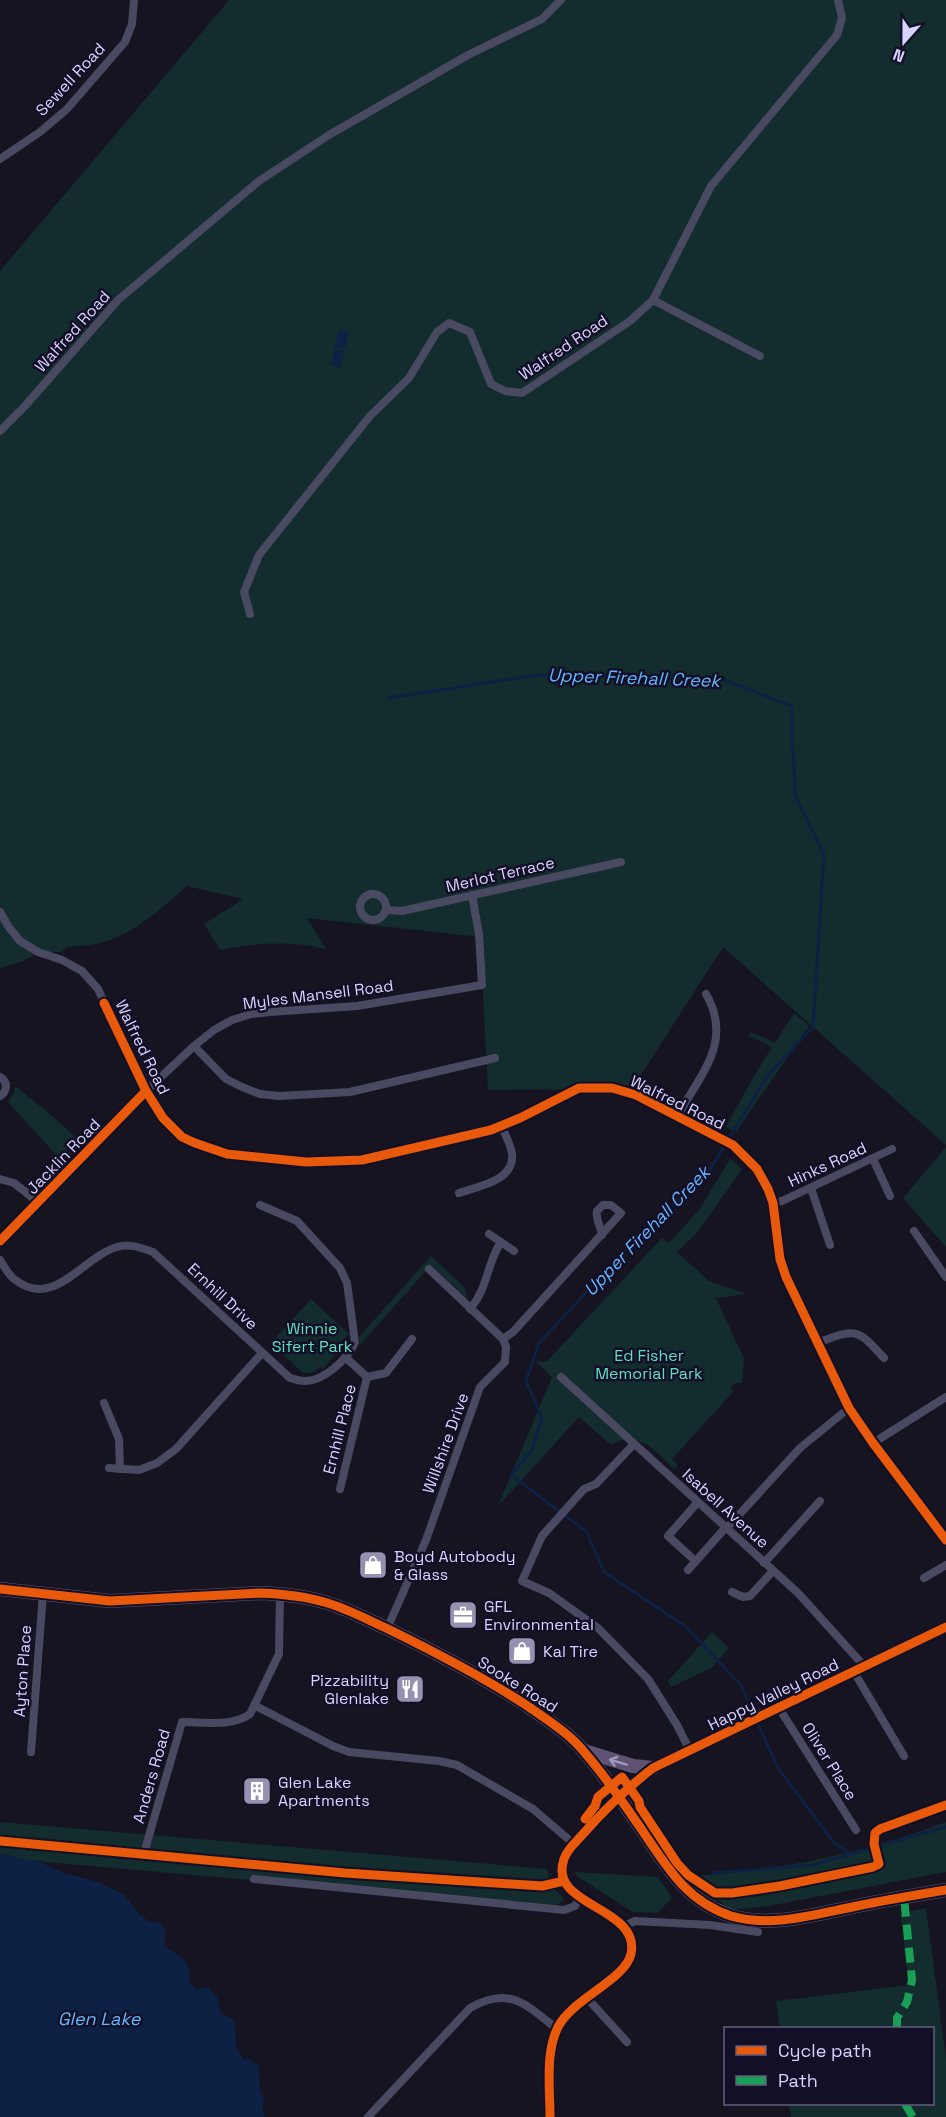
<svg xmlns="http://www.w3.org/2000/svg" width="946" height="2117" font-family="'Space Grotesk',sans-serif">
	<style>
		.green { fill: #132c2d }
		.water { fill: #0d2144 }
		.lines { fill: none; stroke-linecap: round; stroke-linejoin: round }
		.stream { stroke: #0d2144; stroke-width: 3 }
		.street { stroke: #4a4962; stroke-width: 8 }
		.secondary { stroke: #575674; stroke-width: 12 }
		.primary { stroke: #5e5373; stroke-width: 14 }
		.quiet { stroke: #1a9f57; stroke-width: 8; stroke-dasharray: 15 8; stroke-linecap: butt }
		.cycleway-casing { stroke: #130f26; stroke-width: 13 }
		.cycleway { stroke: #e8590c; stroke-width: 9 }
		.oneway { stroke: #a29ac0 }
		.labels { text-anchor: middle; stroke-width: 5; stroke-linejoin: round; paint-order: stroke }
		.street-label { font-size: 16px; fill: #d9d4ff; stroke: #130f26 }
		.park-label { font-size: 16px; fill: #5fe0c0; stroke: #130f26 }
		.poi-label { font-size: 16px; fill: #d9d4ff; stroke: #130f26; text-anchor: start }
		.water-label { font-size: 18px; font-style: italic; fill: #62b6ff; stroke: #130f26 }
	</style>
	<rect width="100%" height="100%" fill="#161421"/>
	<!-- green -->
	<g class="green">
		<path d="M229,0h717v1145l-223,-198 -91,142 -144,1 -8,-153 -173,-19 19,31c-37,-9 -69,-6 -106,1l-16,-26 39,-25 -56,-13c-22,19 -46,42 -74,53 -15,6 -31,7 -47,8l-4,5h-24l-14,9 -24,7v-697z"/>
		<polygon points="794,1013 809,1026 736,1132 726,1127 754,1076 772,1047 749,1036 751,1032 775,1043"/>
		<polygon points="15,1086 45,1110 77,1138 59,1158 8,1102 14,1093"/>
		<polygon points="946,1147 946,1247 903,1198"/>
		<path d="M730,1159l12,10 -45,64 -20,19 32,29 38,13 -31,4 28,61 -2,24h-7l-5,5 4,3 -62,68 6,6 -4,4c-18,-17 -37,-41 -63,-24l-32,-28 -81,89 54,-129 -17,-16 8,1 5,-2 114,-122 7,5 30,-33z"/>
		<polygon points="431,1256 465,1288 468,1299 431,1265 360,1345 359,1337"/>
		<path d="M311,1299l38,35 -16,17 3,3 -13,15 -3,-2c-6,6 -9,6 -17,6l-32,-30z"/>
		<polygon points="712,1632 729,1648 711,1668 671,1687 668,1681"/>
		<polygon points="0,1822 547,1869 552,1886 564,1899 555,1907 0,1858"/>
		<path d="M946,1822v50l-177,34 -39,4 -40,-34c89,-5 172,-22 256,-54z"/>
		<polygon points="574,1872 658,1877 672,1898 657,1913 633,1912 578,1877"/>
		<polygon points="926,1908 946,2058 946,2117 791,2117 789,2104 932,2104 932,2028 780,2028 776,2001 909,1985 900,1913"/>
	</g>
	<!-- water -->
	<g class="water">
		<polygon points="340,329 349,332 345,349 335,347"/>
		<polygon points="335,349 344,351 340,368 331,365"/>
		<path d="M0,1854l40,8 24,11 34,9 25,12 17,21 9,6 11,2 6,8 -2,15c14,10 29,14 25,34l6,9 13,-1 9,9 4,17 13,5 3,31 7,10 5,-1 10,7 1,26 4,6 -2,12 3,7h-265z"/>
	</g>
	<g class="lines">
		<!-- stream -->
		<g class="stream">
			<polyline points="388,698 538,675 722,679 791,706 795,795 824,854 813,1027 768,1075 709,1171 625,1251 539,1343 526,1381 542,1418 532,1450 511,1475 586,1531 604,1572 685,1626 741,1685 755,1716"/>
			<polyline points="757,1722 778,1768 835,1844 851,1854"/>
			<polyline points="713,1873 813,1865 946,1827"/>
		</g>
		<!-- street -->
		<g class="street">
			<polyline points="0,159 40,132 67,109 125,42 132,24 134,0"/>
			<polyline points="653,300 760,356"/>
			<polyline points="0,431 24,407 118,300 259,181 329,135 468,55 542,19 561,0"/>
			<polyline points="250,614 244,592 259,555 370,416 409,378 437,332 449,323 470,332 491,384 505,391 522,393 630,321 653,300 711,186 837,35 842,18 838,0"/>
			<circle cx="373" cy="907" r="13"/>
			<polyline points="386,910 402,911 621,862"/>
			<polyline points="0,912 8,926 20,941 38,952 62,960 82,971 98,989 146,1091 163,1118 182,1137 209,1149 245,1156 306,1162 343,1161 375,1158 502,1126 571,1091 579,1088 600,1087 636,1095 733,1145 743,1154 757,1169 768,1189 773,1203 780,1259 786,1277 849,1408 873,1443 946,1540"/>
			<polyline points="194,1046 226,1079 242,1087 260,1094 279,1096 350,1092 495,1058"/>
			<path d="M0,1077c8,5 8,14 0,19"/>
			<path d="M678,1116c21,-41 56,-73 28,-122"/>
			<polyline points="873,1159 890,1196"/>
			<polyline points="0,1179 14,1183 38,1202"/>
			<polyline points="811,1188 830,1245"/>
			<path d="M459,1193c19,-7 56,-12 53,-39 -1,-9 -7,-19 -10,-28"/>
			<polyline points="773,1203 782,1201 892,1149"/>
			<polyline points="914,1231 946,1277"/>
			<polyline points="489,1234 514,1251"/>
			<polyline points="0,1241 146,1091 194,1046 214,1030 232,1020 251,1014 270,1012 357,1006 482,985 479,934 472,895"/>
			<path d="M0,1260c4,6 8,14 14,19 40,32 68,-22 103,-32 12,-4 24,1 36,5l137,126c4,1 9,3 14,3 19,1 44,-22 51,-39l-8,-59 -7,-15 -43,-47 -37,-16"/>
			<polyline points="429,1269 503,1339"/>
			<path d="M470,1309c19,-22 16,-45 31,-67"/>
			<path d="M817,1343c39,-15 40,-15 67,15"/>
			<polyline points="345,1357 367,1377"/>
			<polyline points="367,1377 386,1373 412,1339"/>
			<polyline points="561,1377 798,1593 865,1667"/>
			<polyline points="104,1403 119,1439 120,1469"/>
			<polyline points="873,1443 946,1397"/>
			<polyline points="634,1444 596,1484 584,1489 542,1536 522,1581 549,1593 598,1628 648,1679 677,1725 690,1751"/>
			<polyline points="109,1468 139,1470 157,1463 176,1449 262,1353"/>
			<polyline points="340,1489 367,1377"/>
			<polyline points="727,1528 800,1448 849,1408"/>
			<polyline points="691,1557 668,1536 698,1502"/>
			<polyline points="764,1563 820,1501"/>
			<polyline points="688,1570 726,1527"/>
			<polyline points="924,1578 946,1565"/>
			<polyline points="732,1592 743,1597 750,1596 773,1571"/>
			<path d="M387,1629l39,-89 54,-153 25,-25 1,-15 -3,-8 10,-7 108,-119 -10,-8h-8l-6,6c-2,8 4,15 5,24"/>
			<polyline points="854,1672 904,1756"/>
			<polyline points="254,1705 333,1746 349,1752 439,1761 457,1765 533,1809 574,1844"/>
			<polyline points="779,1708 856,1830"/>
			<polyline points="31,1752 43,1593"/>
			<path d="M144,1853l38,-131c21,0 50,5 68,-8l29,-60 1,-60"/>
			<polyline points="254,1879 564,1910 575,1906 580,1897"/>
			<polyline points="624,1926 635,1921 710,1925 758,1932"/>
			<polyline points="586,1997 627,2042"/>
			<path d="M368,2117l102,-109c39,-23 57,-3 87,21"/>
		</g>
		<!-- secondary -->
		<path class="secondary" d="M550,2117c0,-29 -5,-64 8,-90 14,-28 67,-47 73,-73 10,-48 -84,-47 -67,-95 3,-10 13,-18 19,-25 22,-25 44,-46 70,-66l293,-141"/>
		<!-- primary -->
		<g class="primary">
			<path d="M0,1589l110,12 151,-8c20,1 43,3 63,9 22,6 42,17 62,26 49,24 98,49 143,79 20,14 41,27 56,46 21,24 39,51 57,77 25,37 44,71 89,86 40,12 86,-2 126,-10 29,-6 59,-11 89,-16"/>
			<polyline points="584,1751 633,1766 653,1768"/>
		</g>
		<!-- quiet -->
		<g class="quiet">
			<polyline points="897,2028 897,2018 907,2002 912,1980 904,1897"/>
			<polyline points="905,2104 913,2117"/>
		</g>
		<!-- cycleway casing -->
		<g class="cycleway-casing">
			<g id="cycleway">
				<polyline points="104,1003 146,1091 163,1118 182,1137 195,1143 227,1154 306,1162 362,1160 491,1130 520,1118 579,1088 612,1088 636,1095 733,1145 757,1169 768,1189 773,1203 780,1259 786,1277 849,1408 873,1443 946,1540"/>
				<polyline points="0,1241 146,1091"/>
				<path d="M0,1589l110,12 151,-8c20,1 43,3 63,9 22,6 42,17 62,26 49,24 98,49 143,79 20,14 41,27 56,46 21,24 39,51 57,77 25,37 44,71 89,86 40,12 86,-2 126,-10 29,-6 59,-11 89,-16"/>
				<polyline points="585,1819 595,1806 598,1797 622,1777 639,1801 640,1807 677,1863 688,1875 715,1893 732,1893 780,1886 873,1867 879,1864 874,1844 875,1833 880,1829 946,1805"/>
				<polyline points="0,1841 345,1873 542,1886 564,1881"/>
				<path d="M550,2117c0,-29 -5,-64 8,-90 14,-28 67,-47 73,-73 10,-48 -84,-47 -67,-95 3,-10 13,-18 19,-25 22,-25 44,-46 70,-66l293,-141"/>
			</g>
		</g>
		<!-- cycleway -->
		<use href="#cycleway" class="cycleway"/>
	</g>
	<!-- one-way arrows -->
	<defs><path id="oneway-shaft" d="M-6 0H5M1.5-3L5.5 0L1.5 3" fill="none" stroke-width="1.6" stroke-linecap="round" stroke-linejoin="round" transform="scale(1.5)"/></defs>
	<use class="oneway" href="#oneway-shaft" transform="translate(618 1762) rotate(-163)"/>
	<!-- icons -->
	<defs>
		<g id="shop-square" transform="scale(1.5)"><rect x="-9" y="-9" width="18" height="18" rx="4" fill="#9591b1" stroke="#130f26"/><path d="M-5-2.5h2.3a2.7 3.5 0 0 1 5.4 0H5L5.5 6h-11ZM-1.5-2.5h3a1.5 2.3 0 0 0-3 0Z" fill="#fff"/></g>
		<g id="office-square" transform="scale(1.5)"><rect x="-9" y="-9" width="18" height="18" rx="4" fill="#9591b1" stroke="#130f26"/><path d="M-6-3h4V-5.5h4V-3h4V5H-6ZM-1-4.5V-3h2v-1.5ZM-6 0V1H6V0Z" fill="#fff"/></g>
		<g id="restaurant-square" transform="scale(1.5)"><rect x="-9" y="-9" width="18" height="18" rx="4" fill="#9591b1" stroke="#130f26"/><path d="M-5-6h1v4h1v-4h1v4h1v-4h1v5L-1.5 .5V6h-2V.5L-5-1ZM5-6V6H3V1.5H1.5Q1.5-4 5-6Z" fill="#fff"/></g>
		<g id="building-square" transform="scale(1.5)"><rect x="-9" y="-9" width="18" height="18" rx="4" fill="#9591b1" stroke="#130f26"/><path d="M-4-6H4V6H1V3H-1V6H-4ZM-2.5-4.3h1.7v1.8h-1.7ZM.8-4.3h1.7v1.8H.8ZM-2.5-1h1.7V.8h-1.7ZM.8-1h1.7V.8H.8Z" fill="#fff"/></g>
	</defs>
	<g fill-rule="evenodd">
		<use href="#shop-square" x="373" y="1565"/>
		<use href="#office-square" x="463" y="1615"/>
		<use href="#shop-square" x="522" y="1651"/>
		<use href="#restaurant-square" x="410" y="1689"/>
		<use href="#building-square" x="257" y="1791"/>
	</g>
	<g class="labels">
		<!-- street labels -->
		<g class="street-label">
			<text transform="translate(70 79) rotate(-47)" y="6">Sewell Road</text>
			<text transform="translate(72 331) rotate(-48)" y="6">Walfred Road</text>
			<text transform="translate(563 347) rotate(-34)" y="6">Walfred Road</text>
			<text transform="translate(500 874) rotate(-13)" y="6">Merlot Terrace</text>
			<text transform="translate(318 994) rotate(-7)" y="6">Myles Mansell Road</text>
			<text transform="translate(143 1047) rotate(64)" y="6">Walfred Road</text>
			<text transform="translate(678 1102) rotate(26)" y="6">Walfred Road</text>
			<text transform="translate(63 1156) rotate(-46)" y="6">Jacklin Road</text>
			<text transform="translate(827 1164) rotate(-25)" y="6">Hinks Road</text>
			<text transform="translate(223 1296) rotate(43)" y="6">Ernhill Drive</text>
			<text transform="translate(339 1429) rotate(-76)" y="6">Ernhill Place</text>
			<text transform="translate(445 1443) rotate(-70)" y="6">Willshire Drive</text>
			<text transform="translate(726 1508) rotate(42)" y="6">Isabell Avenue</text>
			<text transform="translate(22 1671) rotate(-86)" y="6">Ayton Place</text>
			<text transform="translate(518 1684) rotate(32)" y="6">Sooke Road</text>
			<text transform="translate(773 1694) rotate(-26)" y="6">Happy Valley Road</text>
			<text transform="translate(830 1761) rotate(58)" y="6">Oliver Place</text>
			<text transform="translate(151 1776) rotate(-74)" y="6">Anders Road</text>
		</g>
		<!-- park labels -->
		<g class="park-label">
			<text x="312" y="1334">Winnie<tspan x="312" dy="18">Sifert Park</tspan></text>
			<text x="649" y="1361">Ed Fisher<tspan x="649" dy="18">Memorial Park</tspan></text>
		</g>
		<!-- poi labels -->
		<g class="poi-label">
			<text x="394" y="1562">Boyd Autobody<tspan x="394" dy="18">&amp; Glass</tspan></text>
			<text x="484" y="1612">GFL<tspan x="484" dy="18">Environmental</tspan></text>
			<text x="543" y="1657">Kal Tire</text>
			<text x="389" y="1686" text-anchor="end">Pizzability<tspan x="389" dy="18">Glenlake</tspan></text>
			<text x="278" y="1788">Glen Lake<tspan x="278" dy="18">Apartments</tspan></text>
		</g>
		<!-- water labels -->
		<g class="water-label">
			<text transform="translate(634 678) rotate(2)" y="6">Upper Firehall Creek</text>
			<text transform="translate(647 1231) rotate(-46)" y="6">Upper Firehall Creek</text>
			<text x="99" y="2025">Glen Lake</text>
		</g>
	</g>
	<!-- legend -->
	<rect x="724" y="2027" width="210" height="78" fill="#130f26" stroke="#625e7d" stroke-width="1.5"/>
	<rect x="736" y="2046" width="30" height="9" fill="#e8590c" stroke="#625e7d" stroke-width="1.5"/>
	<text x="778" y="2057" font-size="18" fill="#d9d4ff">Cycle path</text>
	<rect x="736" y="2076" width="30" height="9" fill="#1a9f57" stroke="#625e7d" stroke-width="1.5"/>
	<text x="778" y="2087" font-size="18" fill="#d9d4ff">Path</text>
	<!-- north arrow -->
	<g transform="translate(904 42) rotate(201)" stroke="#130f26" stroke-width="4.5" paint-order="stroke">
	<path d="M0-4.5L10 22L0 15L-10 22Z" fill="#d9d4ff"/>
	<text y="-9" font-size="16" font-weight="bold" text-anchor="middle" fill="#d9d4ff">N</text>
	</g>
</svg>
